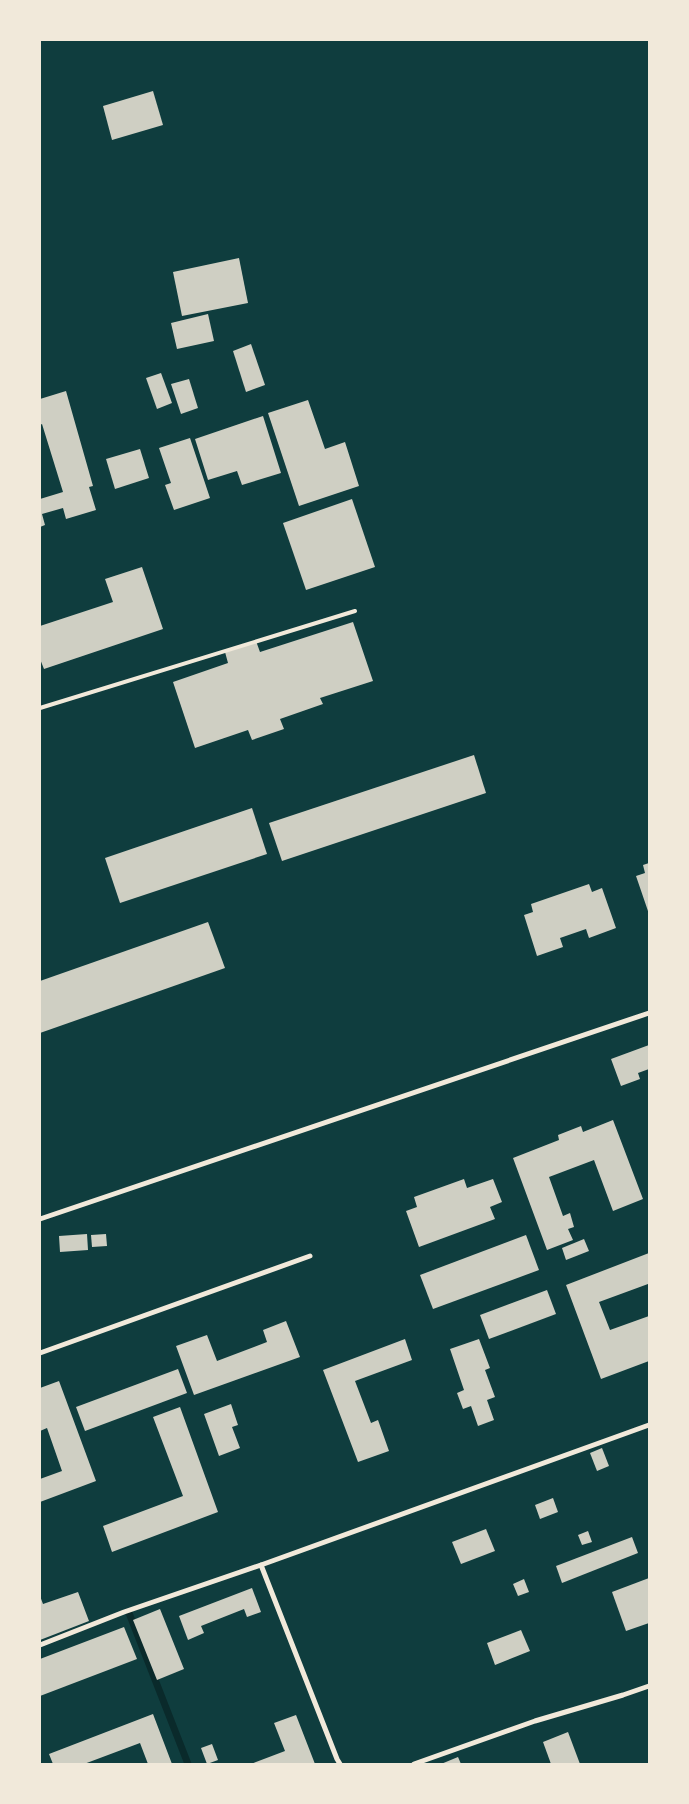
<svg xmlns="http://www.w3.org/2000/svg" width="689" height="1804" font-family="'Alegreya Sans',sans-serif">
	<style>
		.lines { fill: none; stroke-linecap: round; stroke-linejoin: round }
		.stream { stroke: #0a2a2b; stroke-width: 7 }
		.building { fill: #cfcfc3 }
		.service { stroke: #f1e9da; stroke-width: 4 }
		.minor { stroke: #f1e9da; stroke-width: 5 }
	</style>
	<rect width="100%" height="100%" fill="#0f3d3e"/>
	<g class="lines">
		<!-- stream -->
		<polyline class="stream" points="129,1613 188,1764"/>
	</g>
	<!-- building -->
	<g class="building">
		<polygon points="153,91 163,125 112,140 103,106"/>
		<polygon points="239,258 248,303 182,316 173,272"/>
		<polygon points="208,314 214,341 177,349 171,323"/>
		<polygon points="251,344 265,385 246,392 233,351"/>
		<polygon points="161,373 172,403 157,409 146,378"/>
		<polygon points="189,379 198,408 181,414 171,384"/>
		<polygon points="66,391 93,486 89,487 96,510 66,519 63,508 42,514 45,525 40,527 40,499 63,492 42,424 40,425 40,399"/>
		<polygon points="308,400 325,449 345,442 359,486 299,506 268,413"/>
		<polygon points="263,416 281,473 242,485 237,471 208,480 195,439"/>
		<polygon points="190,438 210,498 174,510 165,485 171,483 159,448"/>
		<polygon points="140,449 149,478 115,489 106,459"/>
		<polygon points="352,499 375,567 306,590 283,523"/>
		<polygon points="142,567 163,629 44,669 40,659 40,626 113,602 105,579"/>
		<polygon points="353,622 373,681 320,698 323,704 280,719 284,729 252,740 248,730 195,748 173,682 228,663 225,652 256,641 260,652"/>
		<polygon points="474,755 486,793 282,861 269,823"/>
		<polygon points="252,808 267,854 120,903 105,858"/>
		<polygon points="649,863 649,914 636,876 645,873 643,865"/>
		<polygon points="589,884 592,892 602,888 616,928 589,938 586,929 560,938 563,947 537,956 524,915 533,912 531,904"/>
		<polygon points="208,922 225,968 40,1033 40,981"/>
		<polygon points="649,1045 649,1069 638,1073 640,1079 621,1086 611,1059"/>
		<polygon points="613,1120 643,1199 613,1211 594,1160 549,1177 563,1216 570,1213 574,1227 568,1229 573,1240 547,1250 513,1158 559,1140 558,1135 581,1126 583,1132"/>
		<polygon points="464,1179 467,1188 493,1179 502,1202 490,1207 495,1219 419,1247 406,1211 417,1207 414,1197"/>
		<polygon points="87,1234 88,1250 60,1252 59,1236"/>
		<polygon points="106,1234 107,1246 92,1247 91,1235"/>
		<polygon points="526,1235 539,1270 433,1309 420,1275"/>
		<polygon points="584,1239 589,1251 566,1260 562,1248"/>
		<polygon points="649,1253 649,1288 648,1284 599,1302 610,1330 649,1316 649,1361 601,1379 566,1285"/>
		<polygon points="547,1290 556,1314 489,1339 480,1315"/>
		<polygon points="286,1321 300,1357 194,1395 176,1346 207,1335 217,1361 267,1342 263,1330"/>
		<polygon points="405,1339 412,1360 355,1381 371,1423 378,1420 389,1451 358,1462 323,1370"/>
		<polygon points="479,1339 490,1368 485,1370 495,1397 487,1400 494,1420 478,1426 471,1406 463,1409 457,1393 464,1390 450,1349"/>
		<polygon points="178,1369 187,1393 85,1431 76,1407"/>
		<polygon points="59,1381 96,1481 40,1502 40,1479 62,1471 47,1428 40,1431 40,1388"/>
		<polygon points="231,1404 238,1425 232,1427 240,1448 219,1456 204,1414"/>
		<polygon points="180,1407 218,1512 112,1552 103,1526 183,1496 153,1417"/>
		<polygon points="602,1448 609,1466 597,1471 590,1453"/>
		<polygon points="553,1498 558,1512 540,1519 535,1505"/>
		<polygon points="486,1529 495,1551 461,1564 452,1542"/>
		<polygon points="588,1531 592,1542 582,1545 578,1535"/>
		<polygon points="632,1537 638,1553 562,1583 556,1566"/>
		<polygon points="649,1578 649,1623 626,1631 612,1592"/>
		<polygon points="524,1579 529,1592 518,1596 513,1584"/>
		<polygon points="252,1588 261,1612 247,1617 244,1609 201,1626 204,1633 188,1640 179,1616"/>
		<polygon points="78,1592 89,1621 40,1640 40,1596 43,1604"/>
		<polygon points="160,1609 184,1669 157,1680 133,1620"/>
		<polygon points="124,1627 137,1659 40,1696 40,1659"/>
		<polygon points="521,1630 530,1651 495,1665 487,1643"/>
		<polygon points="153,1714 172,1764 148,1764 140,1743 84,1764 53,1764 49,1754"/>
		<polygon points="296,1715 315,1764 251,1764 285,1751 274,1723"/>
		<polygon points="568,1732 580,1764 551,1764 543,1742"/>
		<polygon points="212,1744 218,1760 207,1764 201,1748"/>
		<polygon points="458,1757 461,1764 441,1764"/>
	</g>
	<g class="lines">
		<!-- service -->
		<polyline class="service" points="40,708 355,611"/>
		<!-- minor -->
		<g class="minor">
			<polyline points="40,1219 649,1013"/>
			<polyline points="40,1353 310,1256"/>
			<polyline points="261,1565 337,1759 340,1764"/>
			<polyline points="40,1645 124,1612 261,1565 649,1425"/>
			<polyline points="414,1764 535,1721 623,1695 649,1686"/>
		</g>
	</g>
	<!-- border -->
	<rect width="689" height="1804" fill="none" stroke="#f1e9da" stroke-width="82"/>
</svg>
